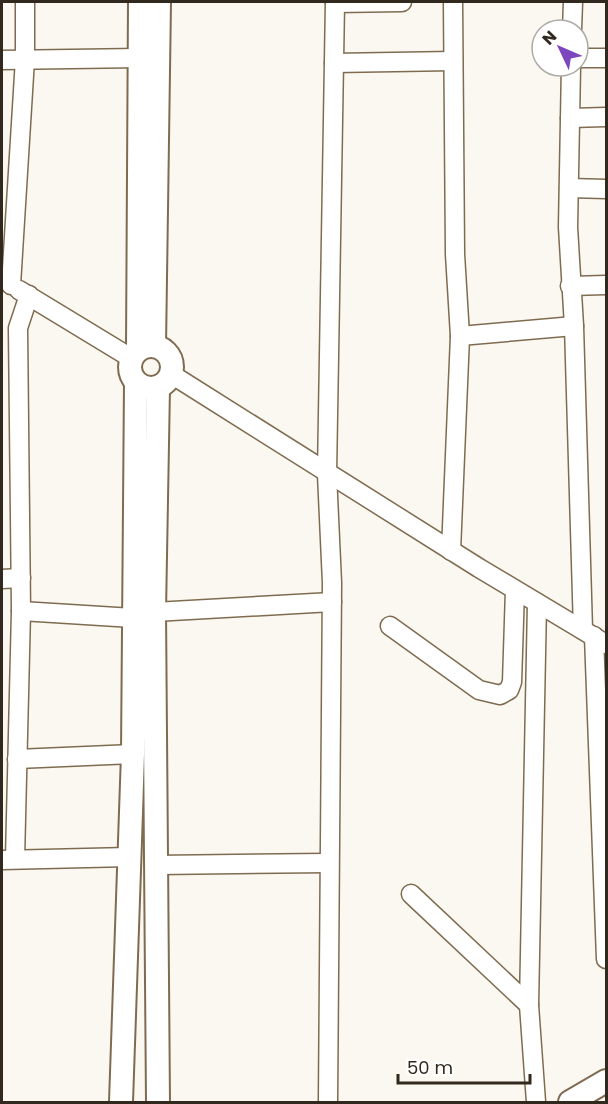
<svg xmlns="http://www.w3.org/2000/svg" width="608" height="1104" font-family="Poppins,sans-serif">
	<style>
		.lines { fill: none; stroke-linecap: round; stroke-linejoin: round }
		.minor-casing { stroke: #7f6c50; stroke-width: 21 }
		.tertiary-casing { stroke: #7f6c50; stroke-width: 26 }
		.minor { stroke: #fff; stroke-width: 18 }
		.tertiary { stroke: #fff; stroke-width: 22 }
	</style>
	<rect width="100%" height="100%" fill="#fbf7f1"/>
	<g class="lines">
		<!-- minor casing -->
		<g class="minor-casing">
			<g id="minor">
				<polyline points="335,3 402,2"/>
				<polyline points="572,30 573,2"/>
				<polyline points="578,58 606,58"/>
				<polyline points="2,60 140,58"/>
				<polyline points="334,63 453,61"/>
				<polyline points="571,66 568,227 574,326 583,630"/>
				<polyline points="570,118 606,117"/>
				<polyline points="569,188 606,189"/>
				<polyline points="11,285 25,59 25,2"/>
				<polyline points="570,286 606,285"/>
				<polyline points="19,290 131,358"/>
				<polyline points="460,336 574,326"/>
				<polyline points="171,374 479,568 606,644"/>
				<polyline points="451,551 460,336 455,254 453,2"/>
				<polyline points="2,579 21,578"/>
				<polyline points="21,611 133,618"/>
				<polyline points="154,612 332,602"/>
				<polyline points="390,626 479,690 500,695 509,690 512,682 515,590"/>
				<polyline points="594,636 606,959"/>
				<polyline points="17,759 133,754"/>
				<polyline points="15,859 21,611 18,328 29,295"/>
				<polyline points="2,860 129,857"/>
				<polyline points="157,865 328,863"/>
				<polyline points="411,894 529,1005"/>
				<polyline points="328,1102 332,583 327,474 335,2"/>
				<polyline points="536,1102 529,1005 537,603"/>
			</g>
		</g>
		<!-- tertiary casing -->
		<g class="tertiary-casing">
			<g id="tertiary">
				<circle cx="151" cy="367" r="21"/>
				<polyline points="154,346 159,2"/>
				<polyline points="138,350 140,2"/>
				<polyline points="158,387 154,612 158,1102"/>
				<polyline points="121,1102 133,754 136,383"/>
				<polyline points="570,1102 606,1081"/>
			</g>
		</g>
		<!-- minor -->
		<use href="#minor" class="minor"/>
		<!-- tertiary -->
		<use href="#tertiary" class="tertiary"/>
	</g>
	<!-- border -->
	<rect width="608" height="1104" fill="none" stroke="#31291d" stroke-width="6"/>
	<!-- north arrow -->
	<g transform="translate(560 48) rotate(314)"><circle r="28" fill="#ffffff" stroke="#ada9a5" stroke-width="1.5"/>
	<path d="M0-4.5L10 22L0 15L-10 22Z" fill="#7c47be"/>
	<text y="-9" font-size="16" font-weight="bold" text-anchor="middle" fill="#31291d">N</text>
	</g>
	<!-- scale -->
	<path d="M398 1074v9h132v-9" fill="none" stroke="#31291d" stroke-width="3"/>
	<text x="407" y="1074" font-size="18" fill="#31291d" stroke="#ffffff" stroke-width="4.5" paint-order="stroke">50 m</text>
</svg>
